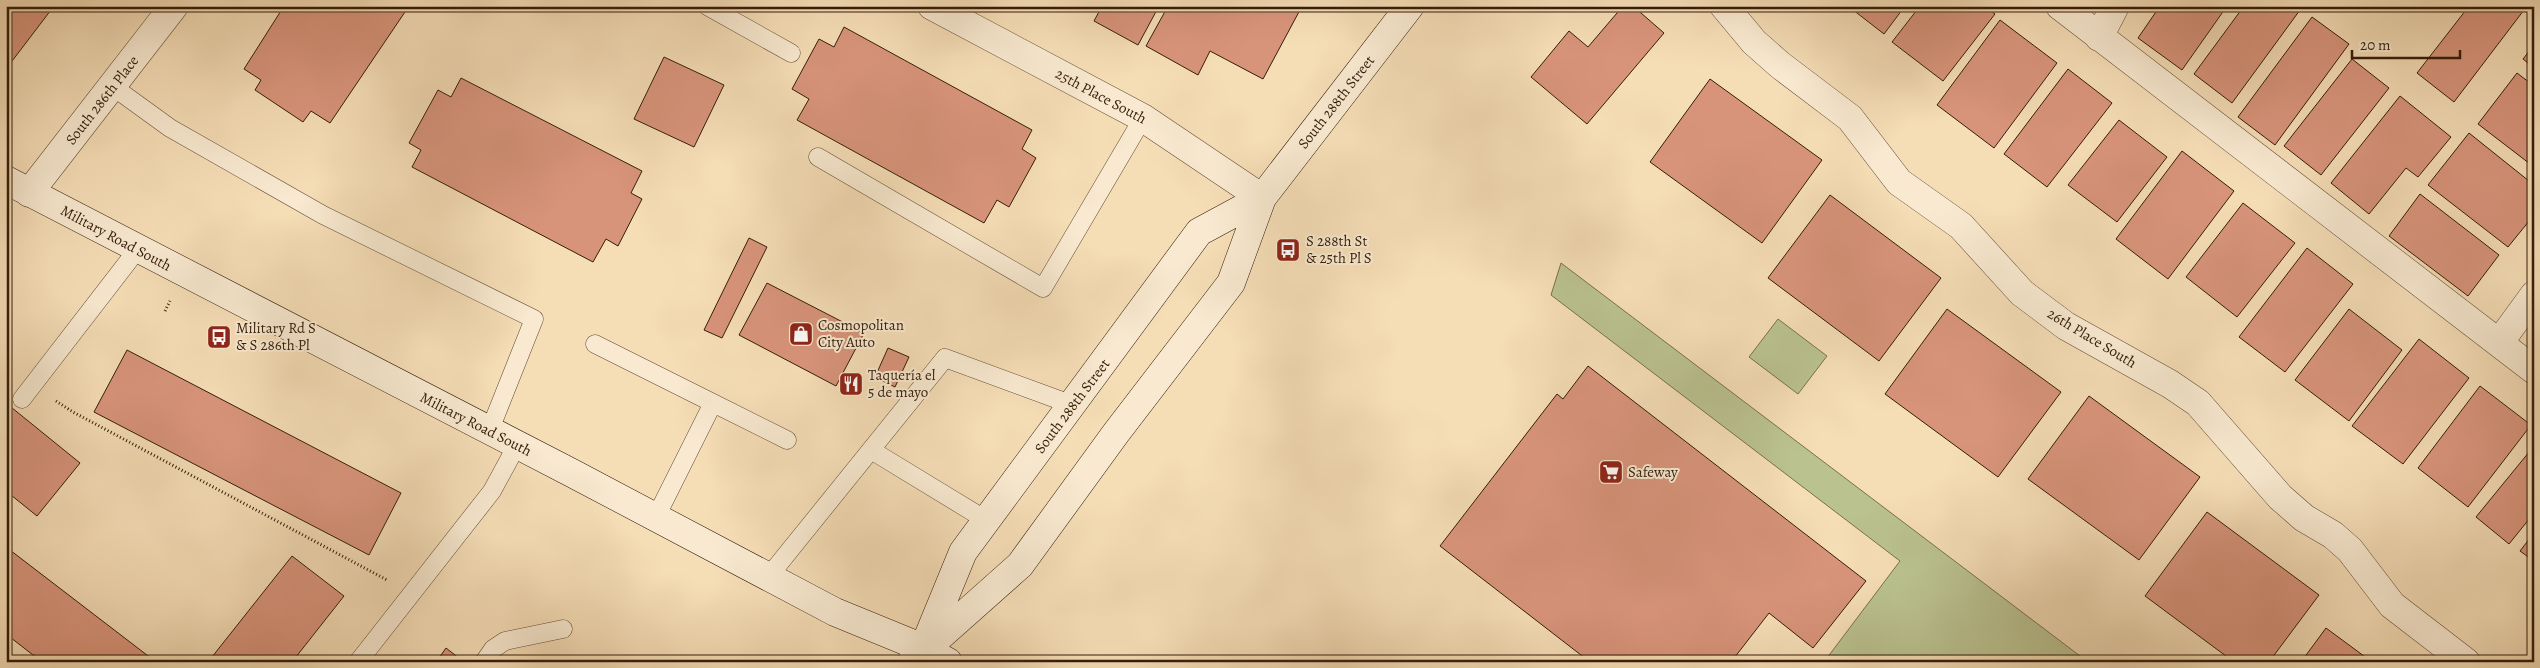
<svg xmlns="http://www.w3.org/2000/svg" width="2540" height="668" viewBox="0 0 2540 668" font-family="Alegreya,serif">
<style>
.green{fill:#bac290;stroke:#77704d}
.building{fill:#d8947b;stroke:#341d0a}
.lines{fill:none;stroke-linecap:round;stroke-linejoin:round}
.service-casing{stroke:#644d35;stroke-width:19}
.minor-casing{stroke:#644d35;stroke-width:29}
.secondary-casing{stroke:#341d0a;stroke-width:29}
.path{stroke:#341d0a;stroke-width:3;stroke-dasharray:1 2.5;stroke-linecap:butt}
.service{stroke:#f8e9d0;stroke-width:18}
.minor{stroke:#f8e9d0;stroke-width:28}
.secondary{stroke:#f8e9d0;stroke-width:28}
.labels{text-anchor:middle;stroke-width:4;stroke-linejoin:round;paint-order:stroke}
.street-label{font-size:15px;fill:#341d0a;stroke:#f8e9d0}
.poi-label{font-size:15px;fill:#341d0a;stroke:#f8e9d0;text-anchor:start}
</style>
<rect width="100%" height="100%" fill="#f5ddb6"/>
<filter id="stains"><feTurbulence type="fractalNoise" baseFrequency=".004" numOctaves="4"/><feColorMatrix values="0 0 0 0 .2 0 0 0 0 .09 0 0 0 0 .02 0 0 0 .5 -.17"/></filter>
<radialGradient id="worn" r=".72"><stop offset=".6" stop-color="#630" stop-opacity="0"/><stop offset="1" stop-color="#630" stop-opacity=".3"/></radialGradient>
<path class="green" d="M1561 263 2088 662H1824L1900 561 1551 295Z
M1778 319 1827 356 1798 394 1749 357Z"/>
<path class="building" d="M6 6H54L6 69Z
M284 6H409L330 123 311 111 303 122 255 90 261 80 244 69Z
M1102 6H1159L1138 45 1094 21Z
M1168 6H1297L1301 8 1263 79 1210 51 1198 75 1146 46Z
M1623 6H1633L1664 33 1587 124 1531 77 1569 31 1588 47Z
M1848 6H1905L1884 34Z
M1920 6H1984L1995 14 1943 81 1892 42Z
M2160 6H2227L2182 70 2138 38Z
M2244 6H2295L2300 10 2232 103 2194 74Z
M2469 6H2527L2454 102 2417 73Z
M2312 17 2349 44 2275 145 2238 117Z
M2000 20 2057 63 1994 148 1937 105Z
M844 27 1032 130 1022 149 1036 158 1009 207 997 200 984 223 797 120 809 99 792 89 819 39 834 47Z
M2534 45V68L2523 59Z
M664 57 724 85 694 147 634 119Z
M2352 59 2389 88 2321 175 2284 146Z
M2068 69 2112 103 2047 187 2004 154Z
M2517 73 2534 86V167L2478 124Z
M461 78 642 171 631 193 642 199 618 246 606 239 593 262 412 167 421 150 409 143 438 90 451 97Z
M1710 79 1822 160 1762 243 1650 162Z
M2400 96 2451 137 2418 177 2406 168 2369 214 2331 183Z
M2119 120 2167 157 2117 222 2068 185Z
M2469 133 2534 185V215L2508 247 2428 185Z
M2182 151 2234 191 2168 279 2116 239Z
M2420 194 2499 255 2468 296 2389 236Z
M1830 195 1941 278 1879 361 1768 278Z
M2243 203 2295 243 2237 317 2186 277Z
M749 238 767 247 722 338 704 330Z
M2307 248 2353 284 2285 372 2239 337Z
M767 283 864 333 836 386 739 335Z
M1947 309 2061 392 1998 477 1885 394Z
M2349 309 2402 350 2349 421 2295 380Z
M2419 339 2469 378 2403 464 2352 426Z
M888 348 909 357 895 387 875 377Z
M127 350 401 493 369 555 94 412Z
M1588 366 1866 581 1813 648 1769 613 1731 662H1590L1440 546 1557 394 1563 399Z
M2480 386 2531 425 2468 507 2418 468Z
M2089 396 2200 477 2139 560 2028 479Z
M6 403 80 463 37 516 6 491Z
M2534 446V513L2509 544 2476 517Z
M2207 512 2319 595 2269 662H2234L2145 596Z
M2534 533V561L2520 551Z
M6 547 156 662H42L6 634Z
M292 556 344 596 292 662H208Z
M2326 628 2372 662H2301Z
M446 648 464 662H436Z"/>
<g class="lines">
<defs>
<path id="service" d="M707 6 791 53
M112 86 170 128 323 215 534 319 489 432
M818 157 1043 288 1143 118
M595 344 713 403 656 517
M22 399 137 250
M713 403 787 440
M871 450 986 520
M769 576 945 358 1073 405
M358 662 492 491 517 445
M484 662 493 649 505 641 563 629"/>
<path id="minor" d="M932 6 1143 118 1262 198
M1724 6 1754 42 1780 65 1850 118 1899 182 1961 226 2022 293 2066 326 2170 384 2198 403 2280 497 2304 518 2333 535 2350 550 2392 605 2466 662
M2060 6 2534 370
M2099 37 2115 6
M29 193 174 6
M2499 343 2534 295"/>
<path id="secondary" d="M6 180 570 472 835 612 923 648 948 662
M926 642 963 552 1199 232 1262 198
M912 661 1020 565 1116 433 1231 283 1262 198 1410 6"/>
</defs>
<use href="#service" class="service-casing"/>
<use href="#minor" class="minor-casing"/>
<use href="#secondary" class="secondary-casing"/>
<path class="path" d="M165 311 170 301
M56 401 73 412 387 580"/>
<use href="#service" class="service"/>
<use href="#minor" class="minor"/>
<use href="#secondary" class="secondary"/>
</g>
<defs>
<symbol id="bus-square" viewBox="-11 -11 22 22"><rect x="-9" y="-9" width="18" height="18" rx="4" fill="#8f2418" stroke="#f8e9d0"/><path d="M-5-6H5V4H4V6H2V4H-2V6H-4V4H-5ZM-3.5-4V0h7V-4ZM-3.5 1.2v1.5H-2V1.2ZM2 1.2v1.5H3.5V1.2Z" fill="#fff"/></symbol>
<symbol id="shop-square" viewBox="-11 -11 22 22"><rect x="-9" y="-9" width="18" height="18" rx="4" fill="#8f2418" stroke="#f8e9d0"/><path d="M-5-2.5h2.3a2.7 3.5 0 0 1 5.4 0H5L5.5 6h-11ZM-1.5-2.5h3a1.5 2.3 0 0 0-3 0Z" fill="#fff"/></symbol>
<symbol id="restaurant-square" viewBox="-11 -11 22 22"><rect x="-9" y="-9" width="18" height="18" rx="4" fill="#8f2418" stroke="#f8e9d0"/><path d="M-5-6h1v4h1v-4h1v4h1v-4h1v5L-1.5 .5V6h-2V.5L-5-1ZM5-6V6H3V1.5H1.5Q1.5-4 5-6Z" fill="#fff"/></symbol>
<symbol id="supermarket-square" viewBox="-11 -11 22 22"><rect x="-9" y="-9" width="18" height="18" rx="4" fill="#8f2418" stroke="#f8e9d0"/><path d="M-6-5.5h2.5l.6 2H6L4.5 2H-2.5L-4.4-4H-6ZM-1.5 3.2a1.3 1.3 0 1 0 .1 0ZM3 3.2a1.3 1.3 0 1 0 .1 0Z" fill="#fff"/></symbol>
</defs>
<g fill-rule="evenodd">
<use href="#bus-square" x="1274" y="236" width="28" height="28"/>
<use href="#shop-square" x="787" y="320" width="28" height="28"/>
<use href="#bus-square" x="205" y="323" width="28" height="28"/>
<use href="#restaurant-square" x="837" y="370" width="28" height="28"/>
<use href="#supermarket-square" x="1597" y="458" width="28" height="28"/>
</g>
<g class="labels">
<g class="street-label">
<text transform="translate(1101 96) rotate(28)" y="5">25th Place South</text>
<text transform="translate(102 100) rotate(-52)" y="5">South 286th Place</text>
<text transform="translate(1336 102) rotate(-52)" y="5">South 288th Street</text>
<text transform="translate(116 238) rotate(28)" y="5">Military Road South</text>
<text transform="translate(2092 338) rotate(31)" y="5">26th Place South</text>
<text transform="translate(1072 406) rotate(-53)" y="5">South 288th Street</text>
<text transform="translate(476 424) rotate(27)" y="5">Military Road South</text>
</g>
<g class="poi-label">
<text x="1306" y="246">S 288th St<tspan x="1306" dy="17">&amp; 25th Pl S</tspan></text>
<text x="818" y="330">Cosmopolitan<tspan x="818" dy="17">City Auto</tspan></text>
<text x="236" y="333">Military Rd S<tspan x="236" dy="17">&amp; S 286th Pl</tspan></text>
<text x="868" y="380">Taquería el<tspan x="868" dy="17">5 de mayo</tspan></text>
<text x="1628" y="477">Safeway</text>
</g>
</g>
<rect width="2540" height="668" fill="none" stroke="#f5ddb6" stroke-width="25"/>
<rect x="8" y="8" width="2525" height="653" fill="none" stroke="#341d0a" stroke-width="2.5"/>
<rect x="12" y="12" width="2515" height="643" fill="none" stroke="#341d0a"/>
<path d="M2352 50v8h108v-8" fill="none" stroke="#341d0a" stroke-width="2.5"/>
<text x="2360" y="50" font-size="15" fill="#341d0a" stroke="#f8e9d0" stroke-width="4" paint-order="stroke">20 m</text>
<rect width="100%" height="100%" filter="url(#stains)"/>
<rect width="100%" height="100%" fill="url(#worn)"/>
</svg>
